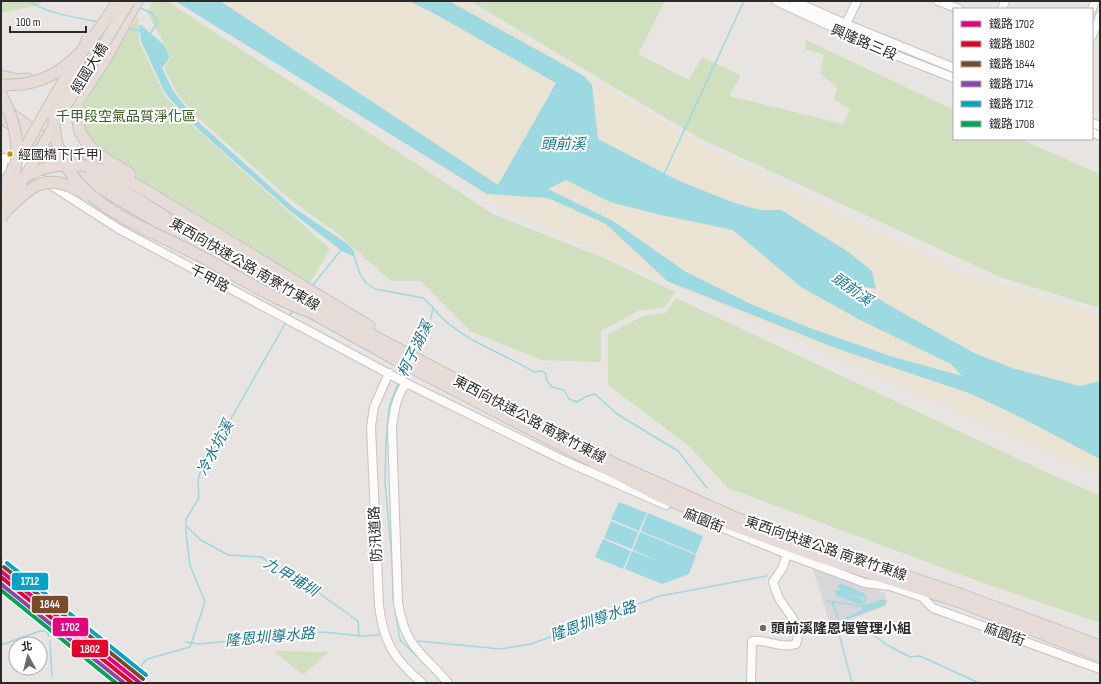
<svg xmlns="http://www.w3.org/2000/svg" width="1101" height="684" viewBox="0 0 1101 684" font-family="'Sofia Sans Condensed','Noto Sans TC',sans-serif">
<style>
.industrial{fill:#d8d6d8}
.green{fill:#d0dfbe}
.sand{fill:#eae2d2}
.water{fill:#9dd9e1;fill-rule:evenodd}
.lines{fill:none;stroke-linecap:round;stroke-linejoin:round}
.stream{stroke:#9dd9e1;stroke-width:1.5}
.minor-casing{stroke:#c4c3c3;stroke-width:10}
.highway-casing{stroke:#c4c3c2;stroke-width:13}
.minor{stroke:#fcfbfa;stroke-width:8}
.highway{stroke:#e6dbd6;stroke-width:11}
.major-bridge-casing{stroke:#c4c3c2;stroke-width:12;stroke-linecap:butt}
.highway-bridge-casing{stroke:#c4c3c2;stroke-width:13;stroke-linecap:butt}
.major-bridge{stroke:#e5dfd6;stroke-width:10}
.highway-bridge{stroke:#e6dbd6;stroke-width:11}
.rail-1-casing{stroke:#fff;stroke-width:7}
.rail-2-casing{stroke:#fff;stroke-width:7}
.rail-3-casing{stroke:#fff;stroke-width:7}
.rail-4-casing{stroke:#fff;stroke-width:7}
.rail-5-casing{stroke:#fff;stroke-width:7}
.rail-6-casing{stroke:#fff;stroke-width:7}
.rail-1{stroke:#e5007d;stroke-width:4}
.rail-2{stroke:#e4002b;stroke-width:4}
.rail-3{stroke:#7a4b2a;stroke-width:4}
.rail-4{stroke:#8e44ad;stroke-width:4}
.rail-5{stroke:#02a3c6;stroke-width:4}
.rail-6{stroke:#00a651;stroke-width:4}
.bus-dot{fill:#ce8d08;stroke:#fff;stroke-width:1.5}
.poi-dot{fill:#6c6b6a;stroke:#fff;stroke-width:1.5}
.labels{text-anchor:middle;stroke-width:4;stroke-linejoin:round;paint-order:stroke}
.bus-label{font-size:13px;fill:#2a2a2a;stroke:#fff;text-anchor:start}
.street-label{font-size:14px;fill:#2a2a2a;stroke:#fff}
.park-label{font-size:14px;fill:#375f22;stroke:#fff}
.poi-label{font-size:14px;font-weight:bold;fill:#2a2a2a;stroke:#fff;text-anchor:start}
.water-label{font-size:15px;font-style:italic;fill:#1d758c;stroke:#fff}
.line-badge{stroke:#fff;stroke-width:1.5}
.badge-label{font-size:11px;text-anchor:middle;font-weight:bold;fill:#fff}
</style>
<rect width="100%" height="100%" fill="#e8e4e1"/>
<path class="industrial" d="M813 569 885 593 887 602 885 606 831 627Z"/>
<path class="green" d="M1 1H41L39 5 1 13Z
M154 1H167L493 214 602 257 675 292 665 307 638 311 601 331V362L541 360 470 331 421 281H391L338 234 291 200 196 116 177 93 164 68 171 57 147 12Z
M470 1H665L638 54 689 80 702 57 741 75 729 96 843 124 850 109 834 99 837 88 820 73 824 55 805 49 806 40 954 110V139H1020L1100 174V308L1000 277 701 139Z
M138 16 139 41 164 95 193 126 330 249 310 283 179 208 100 153 82 128V105Z
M676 298 1052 475 1100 495V623L978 581 728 488 690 447 608 385V334L643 316 666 313Z
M274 651 329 652 303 675Z"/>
<path class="sand" d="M184 1H461L728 161 963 274 1100 315V475L513 213Z"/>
<path class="water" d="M175 1H220L498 185 556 83 437 15 409 1H449L584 76 592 85 598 139 679 181 732 202 760 210H781L847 251 872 271 876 289 860 286 887 304 974 353 1015 369 1080 386 1100 381V459L1022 418 969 393 838 349 667 281 606 224 548 198 487 194ZM566 180 610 202 661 215 733 230 801 287 860 320 951 364 962 376 890 356 810 328 753 305 686 272 613 221 548 189Z
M141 25 164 45 170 57 162 68 173 91 195 119 293 207 349 245 354 251 355 257 342 251 290 211 198 129 165 93 141 41 139 26Z
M619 502 647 513 639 531 611 519Z
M648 513 703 536 696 554 641 531Z
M611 521 638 532 632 549 604 538Z
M640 532 696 555 689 574 662 584 625 569 632 551 660 562 633 550Z
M603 539 631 551 623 569 595 557Z
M842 584 864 593 866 598H862L841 591 861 599 864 603 859 604 837 596 835 590H840L837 585Z
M880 600H886L885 605 835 624 834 623 860 611 863 606Z"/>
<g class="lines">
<path class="stream" d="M28 1C49 14 74 17 98 22
M139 7C147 12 154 11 157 22L150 35
M127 28 141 31
M664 174 744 1
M354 256 360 274 366 283 375 289 423 298 433 307 431 318 414 353
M312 286 342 249
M433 308C460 341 500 351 534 372L542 371 546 374V379L552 387 564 390 569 399 577 402 587 396 595 394 617 414 678 451 707 488
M289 316 294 310
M401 376 405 369
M399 381 389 407 386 442 385 482 392 560 393 597 400 640 419 658
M187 527 201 540 228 555 261 557 316 591 358 621 359 636
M827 601 863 606 866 596
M832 602 839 621
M50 641 52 676
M418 641 501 649 531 644 660 596 767 576
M185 642 200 644 323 632 361 636 379 635
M1 645 40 631H46L49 636
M125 683 147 659 190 647 205 602 190 565 186 534V519L199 498 198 480 200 473 286 322
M852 683 838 630 850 626 872 634 887 645 910 657 920 656 979 683"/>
<defs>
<path id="minor" d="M776 1 885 51 954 78
M794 1 846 24 954 68
M938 1 959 9
M1002 9 1005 1
M1092 9 1095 1
M846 24 857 1
M1092 36 1100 16
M1092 123 1100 126
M1092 132 1100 136
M4 158C17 160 27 165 35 175L119 229 406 383 565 461 666 505
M1 179 4 158
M389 373 374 407 371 427 379 605C383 642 394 659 422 683
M406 383C396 397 394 411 392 428L398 603C406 649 421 651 448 683
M716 525 787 554 865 583 890 586 922 597 933 608 1100 669
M751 683 752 641C767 639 780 649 796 644 803 626 789 614 780 600 777 594 775 588 773 582L783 567 787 554"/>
<path id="highway" d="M1 76 18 80 28 79
M6 110 55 147 217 250 385 342 615 464 738 519 962 595 1100 646
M1 117 92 183 263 285
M91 167 114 173 128 180 369 326
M130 174 96 153 87 143 80 132 76 111 78 101 105 60 137 1
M309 311 391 357 661 497 713 518 814 555 960 602 1100 656"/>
</defs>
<use href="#minor" class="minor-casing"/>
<use href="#highway" class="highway-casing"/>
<use href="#minor" class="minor"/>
<use href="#highway" class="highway"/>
<defs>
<path id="major-bridge" d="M1 189 74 62
M1 219 54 125 130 1"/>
<path id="highway-bridge" d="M88 38C82 52 77 66 71 80 65 91 55 101 54 115 51 198 138 223 198 255 224 269 249 284 275 297 288 304 303 309 317 315
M1 85C10 85 20 85 29 83 72 74 96 35 118 1
M1 95C25 138 18 166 6 211
M1 197C26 170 50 162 87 166
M6 211C34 183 49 171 86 195"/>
</defs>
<use href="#major-bridge" class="major-bridge-casing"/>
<use href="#highway-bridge" class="highway-bridge-casing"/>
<use href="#major-bridge" class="major-bridge"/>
<use href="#highway-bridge" class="highway-bridge"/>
<defs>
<path id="rail-1" d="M1 571 140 683"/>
<path id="rail-2" d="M1 577 132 683"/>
<path id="rail-3" d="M4 567 143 679"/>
<path id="rail-4" d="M1 584 124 683"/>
<path id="rail-5" d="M7 563 146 675"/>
<path id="rail-6" d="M1 590 116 683"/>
</defs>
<use href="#rail-1" class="rail-1-casing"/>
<use href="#rail-2" class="rail-2-casing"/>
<use href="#rail-3" class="rail-3-casing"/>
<use href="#rail-4" class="rail-4-casing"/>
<use href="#rail-5" class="rail-5-casing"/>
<use href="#rail-6" class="rail-6-casing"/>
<use href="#rail-1" class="rail-1"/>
<use href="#rail-2" class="rail-2"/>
<use href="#rail-3" class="rail-3"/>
<use href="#rail-4" class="rail-4"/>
<use href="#rail-5" class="rail-5"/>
<use href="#rail-6" class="rail-6"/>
</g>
<circle class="bus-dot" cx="10" cy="154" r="3.5"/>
<circle class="poi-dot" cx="763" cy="628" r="4"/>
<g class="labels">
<g class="bus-label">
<text x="18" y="159">經國橋下(千甲)</text>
</g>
<g class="street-label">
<text transform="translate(864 42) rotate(23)" y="5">興隆路三段</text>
<text transform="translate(89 68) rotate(-58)" y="5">經國大橋</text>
<text transform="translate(245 264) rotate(30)" y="5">東西向快速公路 南寮竹東線</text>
<text transform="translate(210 278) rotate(28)" y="5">千甲路</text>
<text transform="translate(530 419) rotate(28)" y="5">東西向快速公路 南寮竹東線</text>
<text transform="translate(704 520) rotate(22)" y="5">麻園街</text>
<text transform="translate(375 534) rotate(-93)" y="5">防汛道路</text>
<text transform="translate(826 548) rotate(19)" y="5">東西向快速公路 南寮竹東線</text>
<text transform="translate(1005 634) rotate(20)" y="5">麻園街</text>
</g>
<g class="park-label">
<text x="126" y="121">千甲段空氣品質淨化區</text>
</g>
<g class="poi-label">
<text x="771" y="633">頭前溪隆恩堰管理小組</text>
</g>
<g class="water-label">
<text x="563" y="149">頭前溪</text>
<text transform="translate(852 289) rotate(35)" y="5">頭前溪</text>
<text transform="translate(415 349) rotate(-64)" y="5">柯子湖溪</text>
<text transform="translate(215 448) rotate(-62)" y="5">冷水坑溪</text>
<text transform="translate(291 577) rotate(31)" y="5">九甲埔圳</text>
<text transform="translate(593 621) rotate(-20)" y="5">隆恩圳導水路</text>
<text transform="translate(270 637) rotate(-5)" y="5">隆恩圳導水路</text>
</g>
</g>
<g class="line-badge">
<rect x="11" y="572" width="38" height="19" rx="4" fill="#02a3c6"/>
<rect x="31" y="595" width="38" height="19" rx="4" fill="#7a4b2a"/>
<rect x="52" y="617" width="37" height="20" rx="4" fill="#e5007d"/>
<rect x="71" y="639" width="38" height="19" rx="4" fill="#e4002b"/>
</g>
<g class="badge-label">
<text x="30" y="585">1712</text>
<text x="50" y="608">1844</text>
<text x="70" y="631">1702</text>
<text x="90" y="653">1802</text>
</g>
<rect width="1101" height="684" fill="none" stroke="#2a2a2a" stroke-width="4"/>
<rect x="953" y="8" width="140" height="132" fill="#ffffff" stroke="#aaaaaa"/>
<rect x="961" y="21" width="20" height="6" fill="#e5007d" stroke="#aaaaaa"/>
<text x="989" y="28" font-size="12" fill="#2a2a2a">鐵路 1702</text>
<rect x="961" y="41" width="20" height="6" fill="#e4002b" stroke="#aaaaaa"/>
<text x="989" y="48" font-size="12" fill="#2a2a2a">鐵路 1802</text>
<rect x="961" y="61" width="20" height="6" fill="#7a4b2a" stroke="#aaaaaa"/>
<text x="989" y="68" font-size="12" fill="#2a2a2a">鐵路 1844</text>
<rect x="961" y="81" width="20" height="6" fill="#8e44ad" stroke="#aaaaaa"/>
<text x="989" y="88" font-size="12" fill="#2a2a2a">鐵路 1714</text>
<rect x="961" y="101" width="20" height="6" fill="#02a3c6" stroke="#aaaaaa"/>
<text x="989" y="108" font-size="12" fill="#2a2a2a">鐵路 1712</text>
<rect x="961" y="121" width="20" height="6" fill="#00a651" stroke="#aaaaaa"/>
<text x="989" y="128" font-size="12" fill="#2a2a2a">鐵路 1708</text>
<g transform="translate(28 656) rotate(353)"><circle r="19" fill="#ffffff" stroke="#aaaaaa"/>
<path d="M0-3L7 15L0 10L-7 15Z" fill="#6c6b6a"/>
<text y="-6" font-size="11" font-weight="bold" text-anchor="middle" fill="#2a2a2a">北</text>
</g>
<path d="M10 26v6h76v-6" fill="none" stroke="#2a2a2a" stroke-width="2"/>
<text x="16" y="26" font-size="12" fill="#2a2a2a" stroke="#ffffff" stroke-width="3" paint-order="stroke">100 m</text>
</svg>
